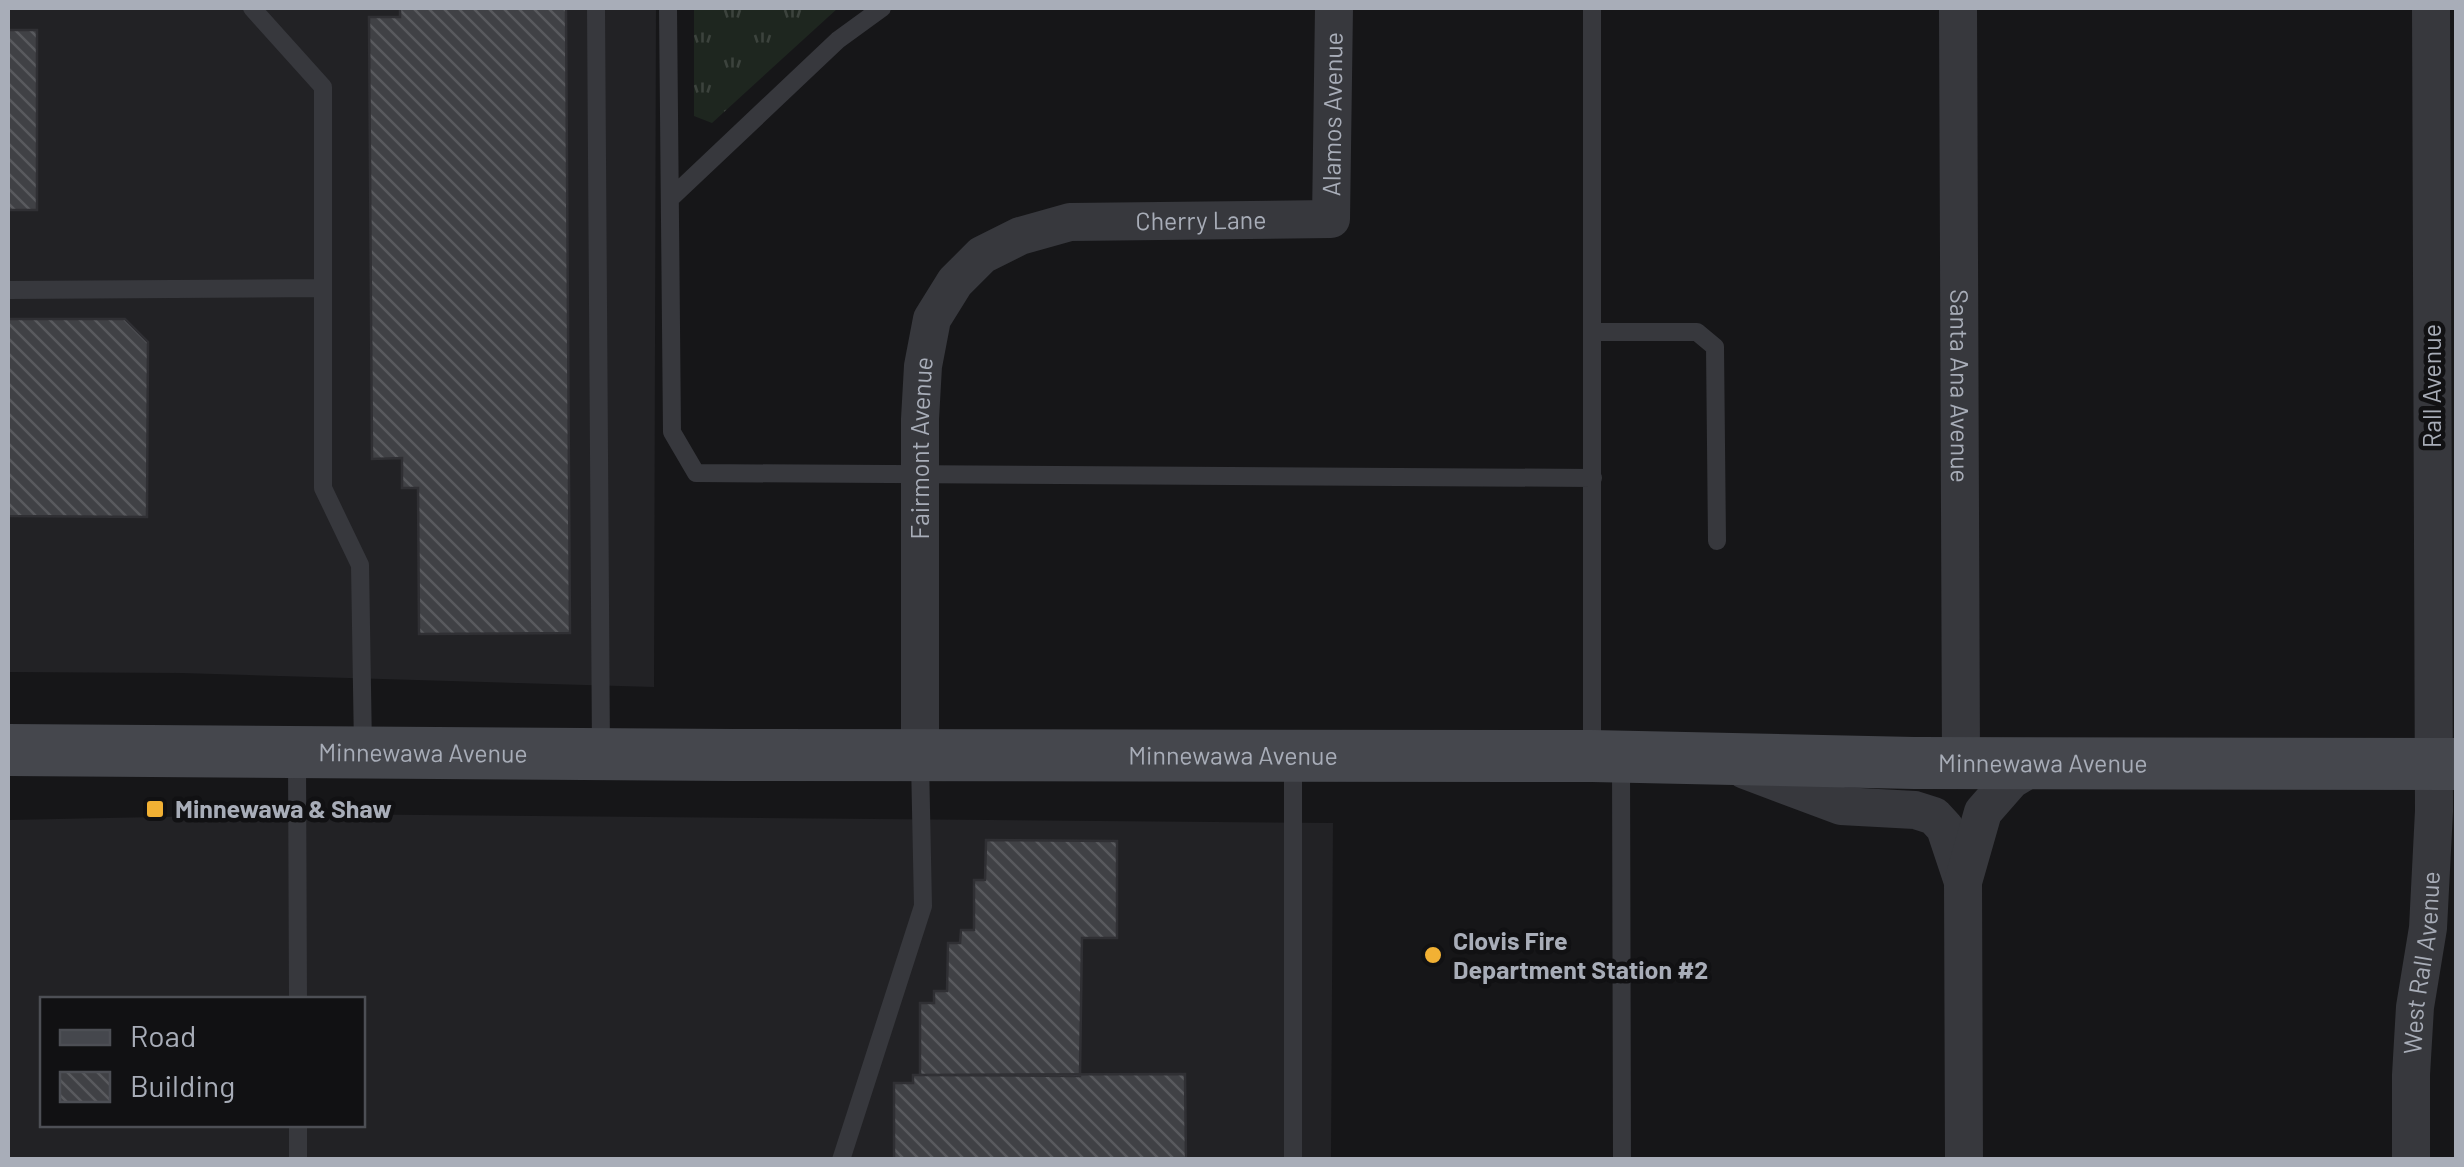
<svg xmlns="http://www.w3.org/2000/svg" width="2464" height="1167" viewBox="0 0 2464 1167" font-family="Barlow,sans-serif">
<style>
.built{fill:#222225;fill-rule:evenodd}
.grass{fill:url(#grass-tufts)}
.building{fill:url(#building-back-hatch);stroke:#303034;stroke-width:2.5}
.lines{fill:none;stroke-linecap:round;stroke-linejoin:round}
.lane{stroke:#37383d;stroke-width:18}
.street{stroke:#37383d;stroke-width:38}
.secondary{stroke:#45474d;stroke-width:52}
.poi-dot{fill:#f2b134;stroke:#111113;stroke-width:4}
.labels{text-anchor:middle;stroke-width:9;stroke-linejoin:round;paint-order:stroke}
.street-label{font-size:25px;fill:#a8adb8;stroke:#111113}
.poi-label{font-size:25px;font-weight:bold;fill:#a8adb8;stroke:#111113;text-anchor:start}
</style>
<defs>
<pattern id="grass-tufts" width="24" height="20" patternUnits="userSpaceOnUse" patternTransform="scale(2.5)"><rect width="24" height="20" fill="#1e261f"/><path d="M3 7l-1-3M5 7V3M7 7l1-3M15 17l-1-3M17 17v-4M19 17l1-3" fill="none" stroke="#3c433d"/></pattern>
<pattern id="building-back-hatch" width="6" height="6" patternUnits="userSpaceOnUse" patternTransform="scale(2.5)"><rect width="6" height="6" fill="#404145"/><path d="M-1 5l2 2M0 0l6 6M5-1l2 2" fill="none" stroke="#595a5e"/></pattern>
</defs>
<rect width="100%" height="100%" fill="#161618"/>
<path class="built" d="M8 8H656L654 687 181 673 8 672Z
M312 814 1333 823 1331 1159H8V820ZM42 1000H362V1124H42Z"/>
<path class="grass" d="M694 8H838L712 123 694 116Z"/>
<path class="building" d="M400 8H566L570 633 419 634 418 488H402V458L372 459 369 17H400Z
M8 30H37V210H8Z
M8 319H125L148 342 147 517 8 516Z
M986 840 1117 841V938H1082L1080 1076 920 1075V1003H934V991H947L948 943H960L961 930H974V880H985Z
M1185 1074 1186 1160H894V1083H913V1075Z"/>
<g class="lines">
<path class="lane" d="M252 8 323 87V488L360 565 363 748
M596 8 601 752
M668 8 672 432 696 473 1593 478
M1592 8V750
M672 197 838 40 882 8
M8 290 323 288
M1593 332H1697L1715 347 1717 541
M297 758 298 1000
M1621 760 1622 1160
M1293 762V1160
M298 1124V1160
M841 1160 923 906 920 761"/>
<g class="street">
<path id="s1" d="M1958 8 1961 762"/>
<path id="s2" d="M920 756V419L923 366 932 319 955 282 982 255 1020 236 1070 222 1331 219 1334 8"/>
<path d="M1745 770 1841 806 1915 810 1934 816 1945 828 1963 882"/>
<path d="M1964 1160 1963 882 1983 812 2011 780 2041 762"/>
<path id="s3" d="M2411 1160V1075L2415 1007 2428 928 2434 811 2431 8"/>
</g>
<path class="secondary" id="s4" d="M8 750 733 755 1592 756 1914 763 2456 764"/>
</g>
<g class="poi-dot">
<rect x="145" y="799" width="20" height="20" rx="5"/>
<circle cx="1433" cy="955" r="10"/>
</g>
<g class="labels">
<g class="street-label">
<text dy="9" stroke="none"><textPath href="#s2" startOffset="980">Alamos Avenue</textPath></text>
<text dy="9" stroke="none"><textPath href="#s2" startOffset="745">Cherry Lane</textPath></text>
<text dy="9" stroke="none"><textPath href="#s1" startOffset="378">Santa Ana Avenue</textPath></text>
<text transform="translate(2432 386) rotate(-90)" y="9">Rall Avenue</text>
<text dy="9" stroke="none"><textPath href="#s2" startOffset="308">Fairmont Avenue</textPath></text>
<text dy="9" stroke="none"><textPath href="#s4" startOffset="415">Minnewawa Avenue</textPath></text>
<text dy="9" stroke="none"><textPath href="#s4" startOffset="1225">Minnewawa Avenue</textPath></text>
<text dy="9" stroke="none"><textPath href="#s4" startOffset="2035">Minnewawa Avenue</textPath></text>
<text dy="9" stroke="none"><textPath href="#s3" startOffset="198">West Rall Avenue</textPath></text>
</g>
<g class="poi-label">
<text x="175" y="818">Minnewawa &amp; Shaw</text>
<text x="1453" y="950">Clovis Fire<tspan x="1453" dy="29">Department Station #2</tspan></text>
</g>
</g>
<rect width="2464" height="1167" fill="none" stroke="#a8adb8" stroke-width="20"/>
<rect x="40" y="997" width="325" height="130" fill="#111113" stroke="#4d4f55" stroke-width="2.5"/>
<rect x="60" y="1030" width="50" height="15" fill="#45474d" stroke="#4d4f55" stroke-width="2.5"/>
<text x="130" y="1047" font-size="30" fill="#a8adb8">Road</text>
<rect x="60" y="1072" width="50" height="30" fill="url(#building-back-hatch)" stroke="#4d4f55" stroke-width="2.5"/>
<text x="130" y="1097" font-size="30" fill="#a8adb8">Building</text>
</svg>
